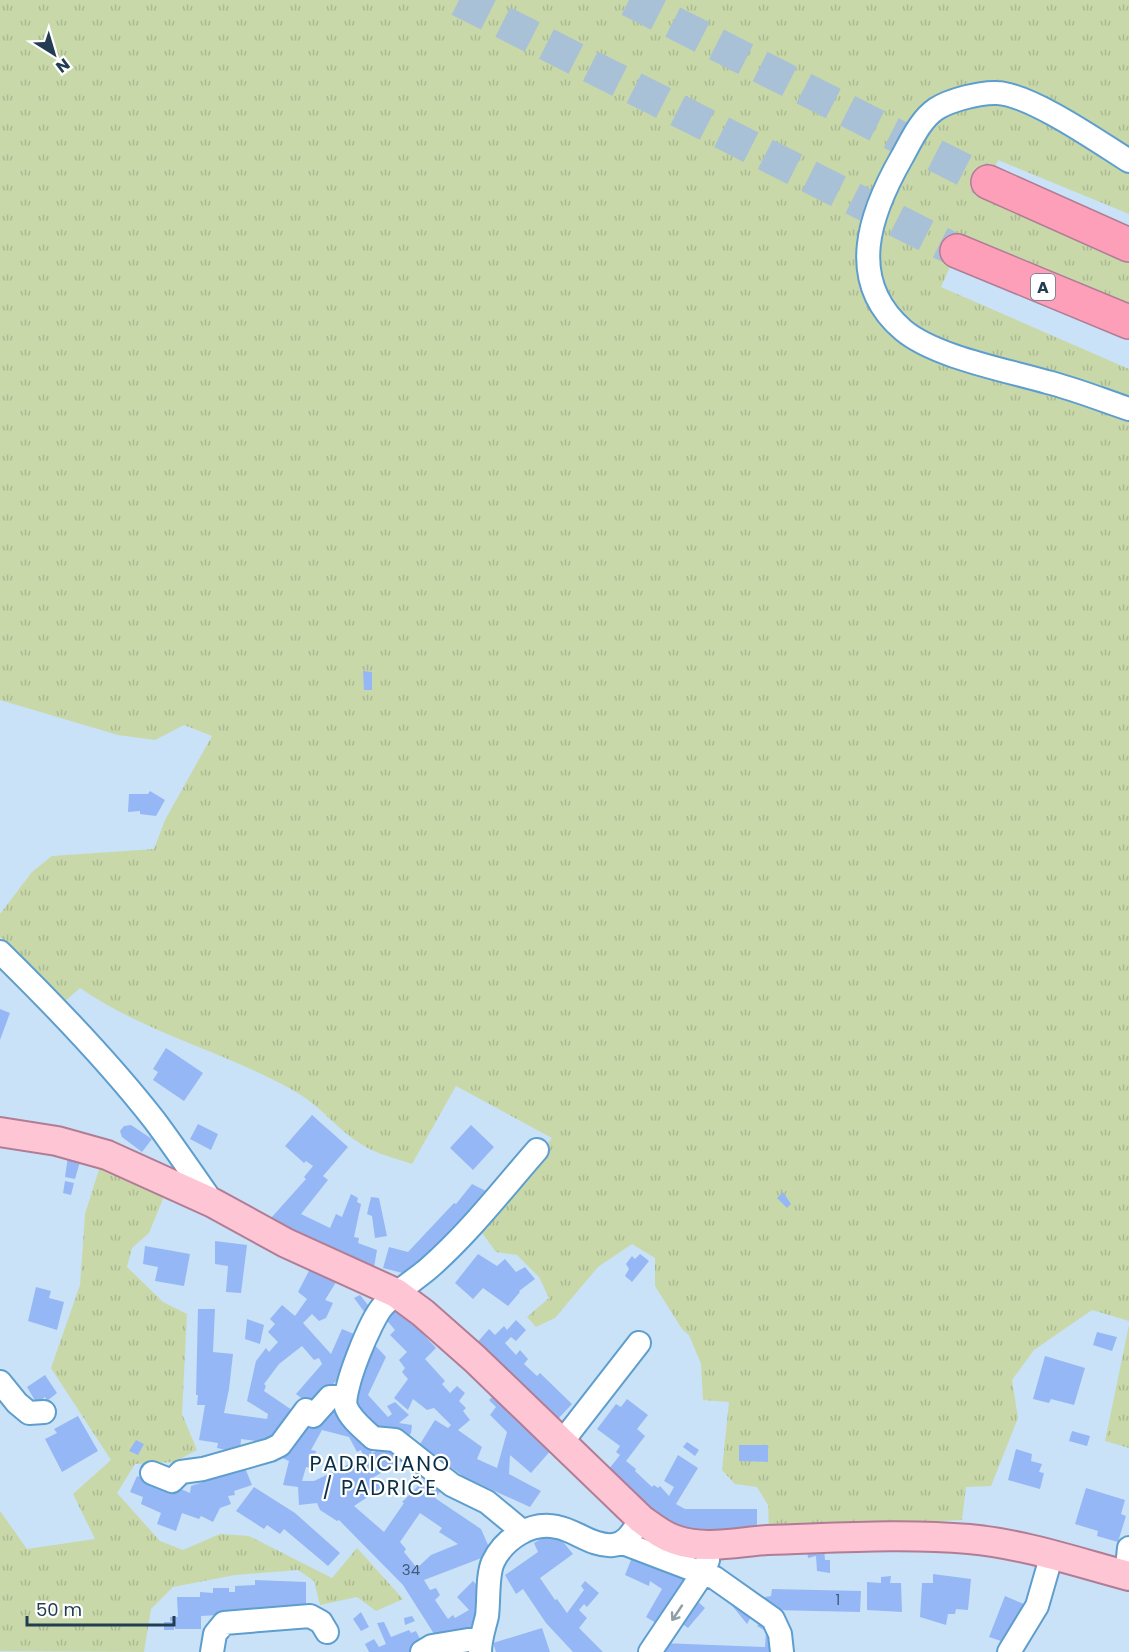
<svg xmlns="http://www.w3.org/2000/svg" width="1129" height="1652" viewBox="0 0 1129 1652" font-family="Poppins,sans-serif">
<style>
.grass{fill:url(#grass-tufts)}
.building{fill:#96b7f5;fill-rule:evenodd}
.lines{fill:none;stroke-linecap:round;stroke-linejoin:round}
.highway-tunnel{stroke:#a8c1d6;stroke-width:33;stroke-dasharray:33 16;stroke-linecap:butt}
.minor-casing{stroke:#5e9ece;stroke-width:26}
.major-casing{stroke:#b07d95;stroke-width:32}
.highway-casing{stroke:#b07d95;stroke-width:36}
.minor{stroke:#fff;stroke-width:22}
.major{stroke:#fec5d5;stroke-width:28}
.highway{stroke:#fd9fb9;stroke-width:33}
.oneway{stroke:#909ea8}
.labels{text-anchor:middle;stroke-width:4.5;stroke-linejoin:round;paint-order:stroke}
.number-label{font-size:15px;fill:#3f5c7a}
.shield{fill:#fff;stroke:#647785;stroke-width:1.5}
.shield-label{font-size:16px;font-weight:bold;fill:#223d51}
.quarter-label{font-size:21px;letter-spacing:1.5px;fill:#0c2f47;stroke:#fff}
</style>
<defs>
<pattern id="grass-tufts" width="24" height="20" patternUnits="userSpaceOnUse" patternTransform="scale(1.5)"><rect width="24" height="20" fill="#c9d8a9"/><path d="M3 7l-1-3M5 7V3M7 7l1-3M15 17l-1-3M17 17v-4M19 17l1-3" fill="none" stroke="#acba93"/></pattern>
</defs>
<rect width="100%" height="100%" fill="#c9e2f7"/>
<path class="grass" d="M0 0H1129V214L998 160 983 194 1075 235 1129 261V307L964 235 941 287 1129 369V1321L1092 1310 1034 1350 1012 1380 1018 1418 991 1486 966 1487 962 1520 769 1530 768 1505 757 1487 735 1484 722 1470 729 1402 703 1400 701 1364 689 1335 682 1329 655 1286V1258L632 1244 598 1267 555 1318 536 1327 527 1317 549 1298 539 1277 517 1255 496 1252 479 1229 552 1138 456 1086 412 1164C395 1158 376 1154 361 1144 339 1131 323 1109 301 1095 231 1053 148 1035 80 988L63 1003 0 937V914L32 872 52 856 154 849 165 820 212 736 184 725 155 740 118 735 0 700Z
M101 1163 165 1194 149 1233 132 1248 127 1267 163 1302 187 1314 182 1414 197 1450 174 1462 135 1464 117 1493 160 1541 183 1550 220 1534 249 1536 332 1578 357 1548 403 1599 376 1611 357 1597 320 1605 314 1581 298 1570 235 1575 173 1587 151 1609 144 1652 0 1651V1511L27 1549 95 1539 73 1494 111 1460 51 1368 80 1285 85 1214Z
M1129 1325V1448L1105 1441Z"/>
<path class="building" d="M363 671 372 672V690H364Z
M150 791 165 800 156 816 140 814V811L128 812 129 794H148Z
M0 1009 10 1013 0 1040Z
M166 1048 203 1073 184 1101 153 1080 158 1072 153 1069Z
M312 1115 348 1147 323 1176 328 1180 301 1214 330 1228 336 1214 342 1217 351 1194 358 1198 357 1202 361 1204 354 1237 359 1238 358 1243 377 1250 374 1267 357 1262 285 1230 271 1218 306 1179 304 1177 313 1166 306 1161 304 1163 285 1146Z
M198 1124 218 1134 211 1150 190 1139Z
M131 1125 152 1139 142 1152 122 1137 120 1131 124 1126Z
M471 1125 494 1147 473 1170 450 1148Z
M68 1156 81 1158 75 1179 65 1177Z
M65 1181 74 1183 71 1195 63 1193Z
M472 1184 492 1194 414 1276 383 1268 389 1247 408 1252 454 1203 456 1204Z
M783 1192 791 1204 787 1208 777 1198Z
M371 1197 379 1198 387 1236 375 1238 372 1216 367 1214Z
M215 1241 247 1245 241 1293 226 1292 228 1266 215 1264Z
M145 1246 190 1254 184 1286 155 1281 158 1267 143 1264Z
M478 1254 497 1266 505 1259 516 1272 525 1267 535 1279 519 1291 520 1292 508 1306 483 1288 473 1299 455 1283Z
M640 1254 649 1261 632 1282 625 1276 629 1269 626 1264 632 1256 635 1259Z
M312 1265 338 1279 325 1300 333 1303 326 1318 319 1321 312 1314 303 1323 331 1354 342 1329 361 1337 350 1365 313 1407 296 1394 322 1364 319 1358 314 1360 302 1346 279 1364 264 1384 266 1386 264 1391 292 1410 270 1443 241 1439 240 1453 217 1448 218 1443 199 1440 205 1405H197L198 1395H196L198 1309H215L213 1352 233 1354 229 1389 224 1413 267 1419 268 1414 247 1401 256 1361 266 1348 269 1352 278 1342 268 1332 275 1324 270 1319 282 1305 295 1316 307 1299 298 1292Z
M36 1287 51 1291 49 1298 64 1302 57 1330 28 1321Z
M360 1295 372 1310 368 1317 354 1298Z
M394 1303 436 1348 425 1359 445 1381 442 1384 450 1393 457 1386 465 1393 459 1401 466 1408 463 1411 470 1420 458 1430 482 1447 477 1459 497 1468 507 1432 490 1415 496 1407 489 1400 498 1392 552 1449 531 1473 510 1455 509 1474 541 1491 530 1507 464 1477 420 1444 435 1420 448 1428 451 1425 434 1408 427 1410 413 1399 408 1410 394 1398 408 1379 402 1372 405 1368 399 1360 407 1352 390 1335 395 1330 383 1316Z
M247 1319 264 1325 260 1344 245 1339Z
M516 1320 526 1330 516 1341 511 1337 505 1343 516 1355 520 1350 528 1359 524 1364 537 1376 540 1373 572 1404 556 1421 475 1345 489 1329 495 1335 504 1326 507 1330Z
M1097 1332 1117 1337 1112 1351 1093 1345Z
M370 1340 386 1357 368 1395 388 1417 392 1414 387 1406 395 1402 409 1415 399 1423 412 1425 411 1433 408 1437 378 1434 352 1401Z
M1045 1356 1085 1368 1074 1405 1051 1399 1049 1403 1033 1399Z
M45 1375 57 1393 47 1401 45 1397 37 1404 27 1387Z
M627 1399 648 1415 637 1429 645 1436 626 1461 636 1469 635 1471 652 1487 654 1485 658 1488 660 1486 669 1496 674 1487 664 1481 678 1455 698 1468 676 1504 685 1509H757V1530L681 1529 663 1520 609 1469 620 1455 616 1452 620 1446 597 1429 616 1404 621 1407Z
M330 1405 344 1413 369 1442 372 1453 393 1443 402 1461 374 1477 381 1488 354 1506 384 1532 404 1503 402 1502 429 1475 443 1488 435 1498 481 1529 492 1554 424 1580 430 1590 436 1588 440 1595 435 1600 448 1619 453 1615 455 1618 469 1610 457 1597 473 1581 487 1596 479 1618 466 1632 436 1637 403 1585 339 1520 337 1521 320 1510 317 1503 299 1505 298 1487 283 1485 289 1461 280 1457 308 1423 318 1427ZM322 1430 349 1437 357 1452 361 1450 364 1457 314 1481H302L306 1467 312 1468 316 1451 311 1450ZM420 1513 442 1528 439 1532 458 1544 431 1555 417 1568 404 1552 406 1549 400 1542Z
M78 1416 98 1451 62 1472 45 1439 57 1433 54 1429Z
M1072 1431 1090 1436 1087 1446 1069 1441Z
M136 1440 144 1444 138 1455 129 1451Z
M687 1442 699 1450 695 1456 683 1447Z
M739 1445H768V1462L739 1461Z
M1016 1449 1032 1454 1031 1461 1042 1464 1039 1472 1044 1473 1040 1489 1008 1480Z
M245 1468 252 1485 234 1491 235 1495 228 1496 231 1504 220 1508 213 1522 201 1516 199 1519 182 1513 176 1531 157 1524 161 1513 141 1504 143 1497 130 1492 137 1476 172 1489 174 1486 190 1493 191 1486Z
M254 1487 295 1513 340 1553 328 1566 284 1529 280 1534 267 1525 264 1529 236 1511Z
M1086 1488 1125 1500 1121 1514 1126 1516 1118 1542 1097 1536 1098 1531 1075 1524Z
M554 1531 573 1554 540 1578 555 1600 557 1599 567 1613 584 1590 581 1586 585 1581 599 1593 587 1607 584 1604 579 1610 587 1618 579 1628 603 1652H573L546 1623 523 1589 516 1594 505 1575 538 1552 534 1543Z
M824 1548 825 1560H830V1573L817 1571 816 1556 808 1558 807 1550Z
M633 1555 659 1565 689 1581 661 1626 646 1617 662 1589 650 1581 649 1586 625 1575Z
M933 1574 971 1579 968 1610 956 1609 955 1614H948L946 1625 920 1617 922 1583H933Z
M891 1576 890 1583H901L902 1612 867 1610V1582L881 1583V1577Z
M255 1580 306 1582V1610L201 1616V1629H175V1621H170V1617H178L177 1597H200V1592L213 1593V1588H229V1592H235V1586L255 1585Z
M772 1589 861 1591 860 1612 773 1610 765 1605V1597L771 1596Z
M1005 1596 1026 1605 1010 1644 989 1637Z
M735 1598 754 1612 747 1624 730 1603Z
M697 1601 705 1608 688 1628 677 1620Z
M361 1612 369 1627 361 1631 353 1619Z
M412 1616 415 1621 405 1625 404 1618Z
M763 1619 776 1652H661V1643L765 1647 766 1631 757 1626Z
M164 1622H174V1630H164Z
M384 1622 391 1637 409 1630 411 1633 416 1631 423 1645 411 1652H369L365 1644 374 1639 379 1647 386 1644 377 1623Z
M542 1628 550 1652H496L493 1643Z"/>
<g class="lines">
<path class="highway-tunnel" d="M459 0 957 251
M629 0 988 182"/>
<defs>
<path id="minor" d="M1129 161C1099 142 1030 94 997 93 981 92 950 100 936 109 920 120 911 141 902 157 870 213 845 280 903 330 935 357 1006 370 1047 382 1075 389 1102 400 1129 409
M0 952C53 1004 109 1062 155 1121 175 1148 194 1176 213 1203
M0 1382 17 1403 29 1413 44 1412
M562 1442 639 1343
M152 1473 172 1481 181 1472 203 1469 270 1450 280 1445 306 1410 313 1416 330 1397H345
M522 1531 487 1502 452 1485 395 1440 373 1438C364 1429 351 1420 346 1407 341 1391 371 1319 383 1306 396 1291 414 1281 429 1268 469 1233 502 1190 537 1150
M623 1543 715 1578 773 1619 780 1634 782 1652
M1126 1576 1129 1548
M212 1652 215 1634 224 1623 310 1616 321 1622 327 1632
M422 1652 432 1646 480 1638
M480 1652C480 1639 484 1629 487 1616 489 1601 487 1575 493 1562 504 1539 531 1521 557 1527 575 1530 593 1547 613 1545 627 1544 634 1529 641 1519
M650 1652 703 1573 708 1560
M1009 1652 1037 1606 1052 1554"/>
<path id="major" d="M0 1132 57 1141 107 1155 213 1203 286 1243 396 1293 423 1313 475 1359 641 1519C652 1527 663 1536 676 1540 704 1550 738 1542 767 1540 834 1538 903 1533 969 1539 1024 1544 1076 1562 1129 1576"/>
<path id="highway" d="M988 182 1129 245
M957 251 1129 322"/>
</defs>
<use href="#minor" class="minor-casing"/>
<use href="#major" class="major-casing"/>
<use href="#highway" class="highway-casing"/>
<use href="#minor" class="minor"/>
<use href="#major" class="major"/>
<use href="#highway" class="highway"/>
</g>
<defs><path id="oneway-shaft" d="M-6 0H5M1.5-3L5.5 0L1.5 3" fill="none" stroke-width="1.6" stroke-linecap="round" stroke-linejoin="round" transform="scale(1.5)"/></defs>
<use class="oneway" href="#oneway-shaft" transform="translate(677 1613) rotate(124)"/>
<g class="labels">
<g class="number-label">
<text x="411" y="1575">34</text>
<text x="838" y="1605">1</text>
</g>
<rect class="shield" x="1031" y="274" width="24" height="26" rx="4.5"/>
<g class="shield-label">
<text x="1043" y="293">A</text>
</g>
<g class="quarter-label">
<text x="380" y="1471">PADRICIANO<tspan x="380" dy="24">/ PADRIČE</tspan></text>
</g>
</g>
<g transform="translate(54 54) rotate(143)" stroke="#ffffff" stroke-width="4.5" paint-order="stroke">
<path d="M0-4.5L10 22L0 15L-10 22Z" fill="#223d51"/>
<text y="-9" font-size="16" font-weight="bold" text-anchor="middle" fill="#223d51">N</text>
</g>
<path d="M27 1616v9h147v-9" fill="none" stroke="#223d51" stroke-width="3"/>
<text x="36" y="1616" font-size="18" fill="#223d51" stroke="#ffffff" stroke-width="4.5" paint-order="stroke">50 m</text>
</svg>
